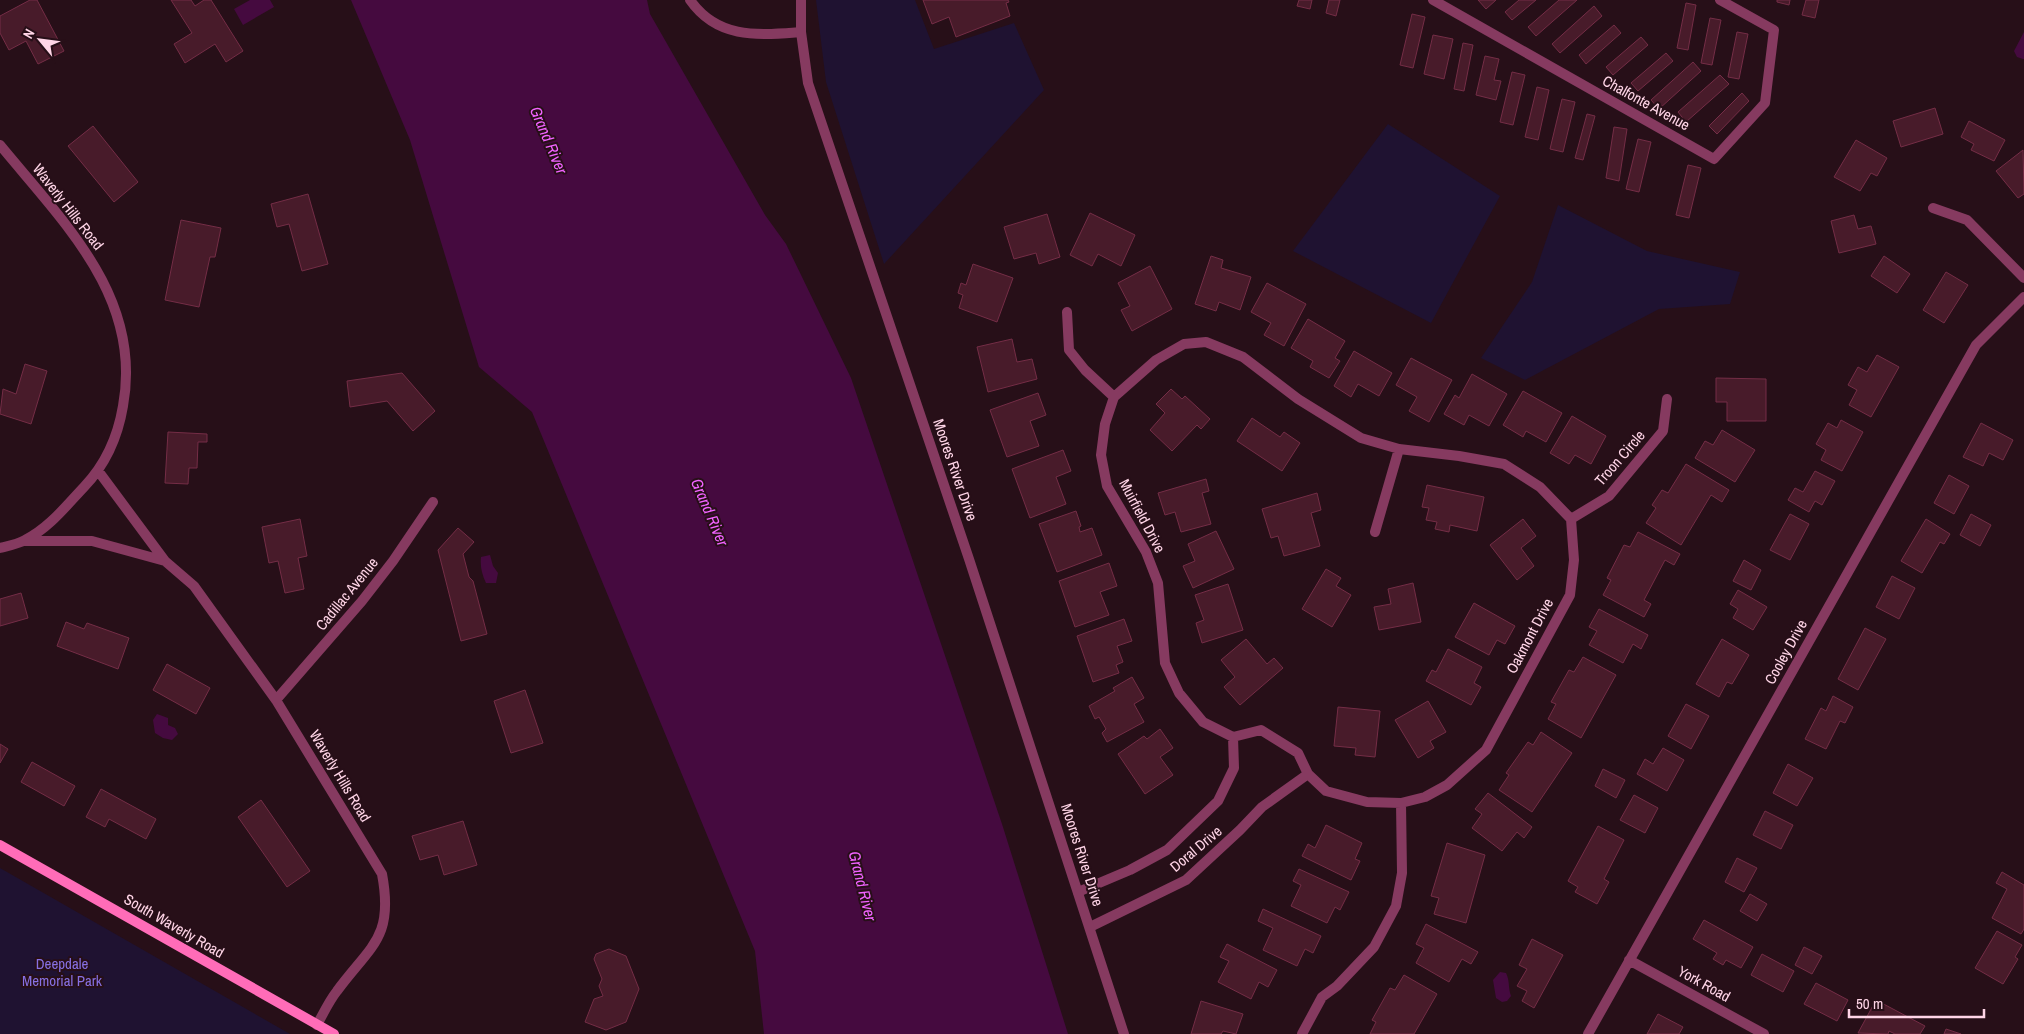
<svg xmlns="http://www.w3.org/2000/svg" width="2024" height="1034" viewBox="0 0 2024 1034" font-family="'Archivo Narrow',sans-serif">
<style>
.green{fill:#1f1231}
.water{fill:#450a3f}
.building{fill:#481b2a;stroke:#742d46}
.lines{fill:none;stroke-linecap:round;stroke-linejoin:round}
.minor{stroke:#863a60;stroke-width:10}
.tertiary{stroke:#863a60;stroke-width:10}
.secondary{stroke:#ff6cb8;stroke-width:10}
.labels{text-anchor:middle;stroke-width:4;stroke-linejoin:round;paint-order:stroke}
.street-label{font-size:15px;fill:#ffd5e7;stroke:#270f18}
.park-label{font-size:15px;fill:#8770e3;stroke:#270f18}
.water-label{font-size:16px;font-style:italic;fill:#f263ff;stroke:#270f18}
</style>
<rect width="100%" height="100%" fill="#270f18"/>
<path class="green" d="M816 0H915L934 49 1014 23 1044 90 884 264 826 82Z
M1388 124 1500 196 1431 323 1293 251Z
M1558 205 1647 251 1740 272 1730 304 1659 309 1525 380 1481 358 1532 282Z
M0 868 290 1034H0Z"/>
<path class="water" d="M250 0H270L274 7 243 25 234 9Z
M351 0H647L650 14 765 215 786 244 851 378 1002 824 1068 1034H764L755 951 532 412 479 367 410 140Z
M2024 32V59H2023L2017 57 2014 51Z
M490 555 493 566 498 573 496 583H486C482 574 480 567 481 557Z
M157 714 168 718V725L175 728 178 734 172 740 163 738 155 733 153 720Z
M1500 972 1506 973C1510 981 1508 988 1511 996L1507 1001 1502 1002 1496 998 1493 980Z"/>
<path class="building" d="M30 0H37L64 51 38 64 26 41 9 50 0 33V16Z
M171 0H191L195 6 204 0H211L243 51 226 62 215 44 185 63 174 44 192 33Z
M923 0H1008L1009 2 1006 3 1010 16 956 37 949 17 932 24Z
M1299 0H1312L1310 9 1297 6Z
M1329 0H1340L1336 16 1326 13Z
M1478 0H1496L1486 9Z
M1519 0H1536L1512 20 1505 12Z
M1559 0H1577L1536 36 1528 27Z
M1777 0H1790L1789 5 1777 2Z
M1806 0H1819L1815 18 1802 15Z
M1686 3 1696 5 1688 50 1677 48Z
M1594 6 1602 16 1560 53 1552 44Z
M1412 14 1425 17 1413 68 1400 65Z
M1710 18 1721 20 1712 65 1701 63Z
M1614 25 1621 33 1586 64 1579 55Z
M1737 32 1748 34 1739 79 1728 77Z
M1433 35 1453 39 1444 79 1424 74Z
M1641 37 1648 45 1613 75 1606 67Z
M1463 43 1473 45 1464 91 1454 89Z
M1666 53 1673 61 1638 91 1631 83Z
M1485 56 1499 59 1494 80 1501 81 1496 100 1476 95Z
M1693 62 1701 71 1659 109 1651 100Z
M1512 72 1525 75 1513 125 1500 122Z
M1720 75 1729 84 1686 122 1678 112Z
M1537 87 1549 90 1538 140 1525 137Z
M1742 93 1749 101 1717 134 1709 126Z
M1562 99 1575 102 1563 152 1550 149Z
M1935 108 1943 134 1901 147 1893 121Z
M1587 114 1595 116 1583 160 1575 158Z
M1969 121 2005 140 1994 161 1971 150 1974 144 1961 137Z
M93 126 138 182 114 202 68 146Z
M1614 127 1627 129 1619 181 1606 178Z
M1638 139 1651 142 1639 192 1626 189Z
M1856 140 1887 158 1877 176 1871 173 1860 191 1834 177Z
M2023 150 2024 194 2018 198 1996 171Z
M1688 165 1701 168 1689 218 1676 215Z
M308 194 328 264 302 271 289 224 277 227 271 204Z
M1090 213 1135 235 1121 266 1098 254 1092 266 1070 255Z
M1047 214 1060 257 1039 264 1036 253 1014 259 1004 227Z
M1854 215 1858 229 1871 226 1876 244 1839 253 1831 221Z
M181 220 221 228 215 257H210L199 307 165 300Z
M1211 256 1223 260 1221 268 1251 277 1240 310 1219 302 1216 311 1195 304Z
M1884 256 1910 274 1897 293 1871 276Z
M973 264 1013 278 997 322 959 308 963 295 958 293 961 283 966 285Z
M1150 266 1172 309 1132 331 1121 310 1130 306 1118 283Z
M1946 272 1968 285 1944 323 1923 310Z
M1267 283 1306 304 1284 346 1264 335 1271 323 1251 312Z
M1308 319 1345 341 1335 358 1340 361 1329 378 1310 367 1313 361 1291 348Z
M1012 339 1017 362 1032 359 1037 379 988 392 977 347Z
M1354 351 1392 373 1379 396 1358 384 1351 397 1334 386Z
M1877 355 1899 367 1871 417 1849 405 1857 390 1848 385 1858 367 1867 372Z
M1411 358 1452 380 1429 422 1409 411 1417 397 1396 385Z
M25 364 47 371 31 424 0 414 3 389 16 394Z
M402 373 435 411 413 431 387 401 350 407 347 381Z
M1472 374 1507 394 1489 426 1469 415 1464 425 1444 414 1455 395 1459 398Z
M1716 378 1766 379V421H1727V402H1716Z
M1171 389 1182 399 1185 396 1210 419 1201 429 1197 425 1172 451 1150 430 1165 413 1156 404Z
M1523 391 1562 413 1546 442 1526 431 1523 437 1503 425Z
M1038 393 1046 415 1030 421 1039 446 1007 457 990 410Z
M1572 416 1606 436 1591 464 1575 455 1569 464 1550 453Z
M1252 418 1280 437 1284 432 1300 443 1282 471 1237 441Z
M1841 420 1863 432 1842 471 1821 460 1826 450 1816 444 1828 423 1837 428Z
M1981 423 2013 440 2003 460 1989 453 1983 466 1963 457Z
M1722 430 1755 450 1735 482 1695 458 1705 441 1713 445Z
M168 432 207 434V442H198L197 468H189L188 484 165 483Z
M1063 450 1071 471 1056 477 1066 504 1030 518 1012 469Z
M1686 464 1729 490 1722 502 1711 495 1681 545 1646 523 1656 508 1652 505 1662 490 1668 493Z
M1815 471 1835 481 1822 505 1815 501 1809 512 1788 500 1795 488 1803 492Z
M1949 475 1969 486 1954 514 1934 503Z
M1206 479 1209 491 1202 493 1211 524 1181 532 1175 512 1165 515 1158 493Z
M1427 485 1484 497 1477 531 1450 525 1449 532 1435 529 1437 522 1426 520 1429 508 1422 507Z
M1317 493 1321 510 1311 513 1320 546 1284 556 1278 536 1271 538 1262 509Z
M1076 511 1081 526 1079 527 1080 532 1092 528 1102 555 1057 572 1039 524Z
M1790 514 1809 524 1790 560 1770 550Z
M1971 514 1991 525 1980 546 1960 535Z
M300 519 307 556 298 558 304 589 285 593 278 561 269 563 262 527Z
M1523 519 1536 536 1521 548 1534 566 1517 580 1490 545Z
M1926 519 1950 534 1944 544 1940 542 1922 573 1901 561Z
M458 528 474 542 463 554 469 577 473 581 487 634 461 641 438 550Z
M1216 531 1234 569 1193 588 1183 566 1195 561 1188 544Z
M1638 532 1680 554 1674 565 1665 560 1644 600 1651 604 1644 617 1603 595 1611 580 1607 578 1624 545 1630 547Z
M1744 560 1761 570 1751 590 1733 581Z
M1109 563 1117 586 1100 592 1109 615 1075 627 1059 581Z
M1326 569 1341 578 1336 586 1351 595 1332 627 1302 609Z
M1892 576 1915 588 1899 619 1876 607Z
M1413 583 1421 622 1379 630 1374 607 1391 604 1388 589Z
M1228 584 1243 630 1202 643 1196 623 1204 620 1195 595Z
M1738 590 1767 607 1753 630 1733 618 1738 609 1730 604Z
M21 593 28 618 0 626V599Z
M1474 603 1515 626 1505 644 1497 640 1489 655 1455 637Z
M1599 609 1648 635 1641 649 1633 644 1623 663 1589 645 1597 631 1589 627Z
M1124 619 1132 641 1117 646 1123 662 1116 665 1119 673 1093 682 1077 636Z
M66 622 84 629 87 623 129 638 118 669 57 646Z
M1865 628 1886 639 1858 690 1838 679Z
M1246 639 1267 664 1274 658 1283 668 1240 705 1224 687 1235 677 1221 660Z
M1722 639 1749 655 1732 684 1727 682 1719 697 1696 684Z
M1448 649 1482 667 1474 683 1481 687 1471 705 1426 681 1432 670 1436 672Z
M1583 657 1616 675 1581 738 1548 719 1556 704 1551 702 1569 670 1574 672Z
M167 664 210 688 196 714 153 690Z
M1132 677 1144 698 1134 704 1144 722 1107 742 1102 733 1106 729 1099 717 1095 719 1089 706 1115 691 1113 688Z
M525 690 543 743 511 753 494 701Z
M1833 696 1853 707 1845 723 1840 721 1826 749 1805 739 1821 708 1826 711Z
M1428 701 1446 732 1430 741 1434 748 1418 758 1395 720Z
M1686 704 1709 716 1691 749 1668 736Z
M1338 707 1380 711 1375 757 1355 755 1356 748 1334 746Z
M1160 729 1173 748 1160 757 1173 775 1145 794 1118 754 1144 736 1147 739Z
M1541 732 1572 753 1532 812 1499 790 1509 775 1506 773 1528 742 1533 745Z
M0 744 8 749 0 763Z
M1663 748 1684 760 1667 791 1637 774 1645 759 1653 764Z
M32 762 75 786 64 806 21 782Z
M1788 764 1813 778 1797 806 1773 793Z
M1603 769 1625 780 1616 798 1595 786Z
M101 789 156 819 146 839 109 819 105 827 86 817Z
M1488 793 1532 827 1524 838 1517 832 1502 851 1472 828 1482 814 1475 809Z
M1634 795 1658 808 1645 833 1620 820Z
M261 800 310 871 287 887 238 817Z
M1765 811 1793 825 1781 849 1753 835Z
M463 821 477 865 444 875 438 855 420 860 412 836Z
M1326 825 1362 843 1355 859 1360 861 1351 880 1302 856 1308 844 1315 848Z
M1598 826 1624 840 1604 879 1609 882 1597 904 1575 892 1578 887 1568 881Z
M1447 843 1485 855 1466 923 1434 914 1439 898 1431 896Z
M1737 858 1757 868 1744 892 1725 882Z
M1299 869 1349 892 1340 910 1335 907 1327 923 1291 906 1301 885 1293 881Z
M2002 872 2024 885V929L2021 934 1992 918 2007 889 1996 883Z
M1750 894 1767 904 1757 921 1740 911Z
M1263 909 1321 936 1313 953 1305 949 1297 966 1263 950 1273 928 1258 921Z
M1704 920 1753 947 1741 968 1726 960 1723 965 1713 959 1717 953 1693 939Z
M1426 924 1478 952 1471 964 1462 959 1449 982 1416 963 1424 948 1416 944Z
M1997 931 2022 945 2015 957 2018 959 2003 984 1975 968Z
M1532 939 1563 955 1534 1008 1522 1001 1527 991 1517 986 1527 969 1519 965Z
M1227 944 1277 970 1268 987 1259 982 1251 999 1218 982 1229 961 1220 957Z
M1804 947 1822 956 1812 974 1795 965Z
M609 949 626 956 639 989 626 1022 606 1030 585 1022 594 999 603 996 599 986 602 979 594 959 596 954Z
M1762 954 1794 971 1783 992 1751 975Z
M1404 975 1437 994 1414 1034H1370L1376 1022 1372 1020 1390 988 1395 990Z
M1816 983 1848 1000 1837 1021 1804 1004Z
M1876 1000 1925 1026 1920 1034H1895L1889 1031 1888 1034 1858 1033Z
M1201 1001 1243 1014 1236 1034 1223 1031 1221 1034H1191Z
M1658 1014 1683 1027 1679 1034H1647Z
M1946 1029 1961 1034H1944Z"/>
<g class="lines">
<path class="minor" d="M690 0C718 40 759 35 801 32
M1433 0 1714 159 1765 103 1774 30 1720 0
M0 145C63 222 143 297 123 406 118 436 106 464 84 487 66 506 49 528 25 540 18 544 8 546 0 548
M1933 208 1967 220 2024 278
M1067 312 1069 350 1085 370 1114 397
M1206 342 1243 357 1298 399 1361 438 1399 449 1459 456 1504 464 1540 487 1571 519 1574 560 1570 595 1486 750 1447 785 1425 797 1401 803 1367 802 1326 791 1308 774 1298 753 1261 730 1233 737 1203 722 1179 693 1165 663 1158 583 1146 552 1107 486 1101 455 1105 424 1114 397 1156 360 1184 344Z
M99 472 165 561 194 586 276 700 382 874C394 938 371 945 337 991 329 1001 323 1014 317 1025
M1571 519 1609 496 1663 431 1667 399
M1375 532 1399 449
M25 541H92L165 561
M276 700 362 601 393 561 433 502
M1078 892 1130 870 1167 850 1218 801 1234 768 1233 737
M1090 927 1186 880 1240 830 1262 807 1308 774
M1629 960 1764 1034
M1302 1034 1322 997 1337 986 1374 947 1396 906 1402 873 1401 803
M1588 1034 1976 345 2024 297"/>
<path class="tertiary" d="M801 0V32L808 83 969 559 1124 1034"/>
<path class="secondary" d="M0 845 334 1034"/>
</g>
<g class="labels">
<g class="street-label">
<text transform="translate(1646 103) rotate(29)" y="5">Chalfonte Avenue</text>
<text transform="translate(68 207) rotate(52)" y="5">Waverly Hills Road</text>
<text transform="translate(1620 458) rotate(-49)" y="5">Troon Circle</text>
<text transform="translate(955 470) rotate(71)" y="5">Moores River Drive</text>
<text transform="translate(1142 516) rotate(62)" y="5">Muirfield Drive</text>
<text transform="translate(347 594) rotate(-51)" y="5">Cadillac Avenue</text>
<text transform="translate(1530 636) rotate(-62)" y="5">Oakmont Drive</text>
<text transform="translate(1786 652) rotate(-61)" y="5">Cooley Drive</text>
<text transform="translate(340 776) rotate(59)" y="5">Waverly Hills Road</text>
<text transform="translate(1196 849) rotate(-40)" y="5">Doral Drive</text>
<text transform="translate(1082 855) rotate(72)" y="5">Moores River Drive</text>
<text transform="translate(174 926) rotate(30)" y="5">South Waverly Road</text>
<text transform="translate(1704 984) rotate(29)" y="5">York Road</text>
</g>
<g class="park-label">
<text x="62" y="969">Deepdale<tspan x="62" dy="17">Memorial Park</tspan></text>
</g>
<g class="water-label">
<text transform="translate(549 140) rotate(67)" y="6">Grand River</text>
<text transform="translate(710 512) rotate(67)" y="6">Grand River</text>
<text transform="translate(863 886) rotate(76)" y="6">Grand River</text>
</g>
</g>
<g transform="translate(40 40) rotate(299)" stroke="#270f18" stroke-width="4" paint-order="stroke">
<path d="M0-4L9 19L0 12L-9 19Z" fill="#ffd5e7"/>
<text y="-8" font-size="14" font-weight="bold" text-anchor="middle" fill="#ffd5e7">N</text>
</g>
<path d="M1849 1009v8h135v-8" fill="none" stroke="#ffd5e7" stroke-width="2.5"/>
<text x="1856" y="1009" font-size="15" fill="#ffd5e7" stroke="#270f18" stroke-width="4" paint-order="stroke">50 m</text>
</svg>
